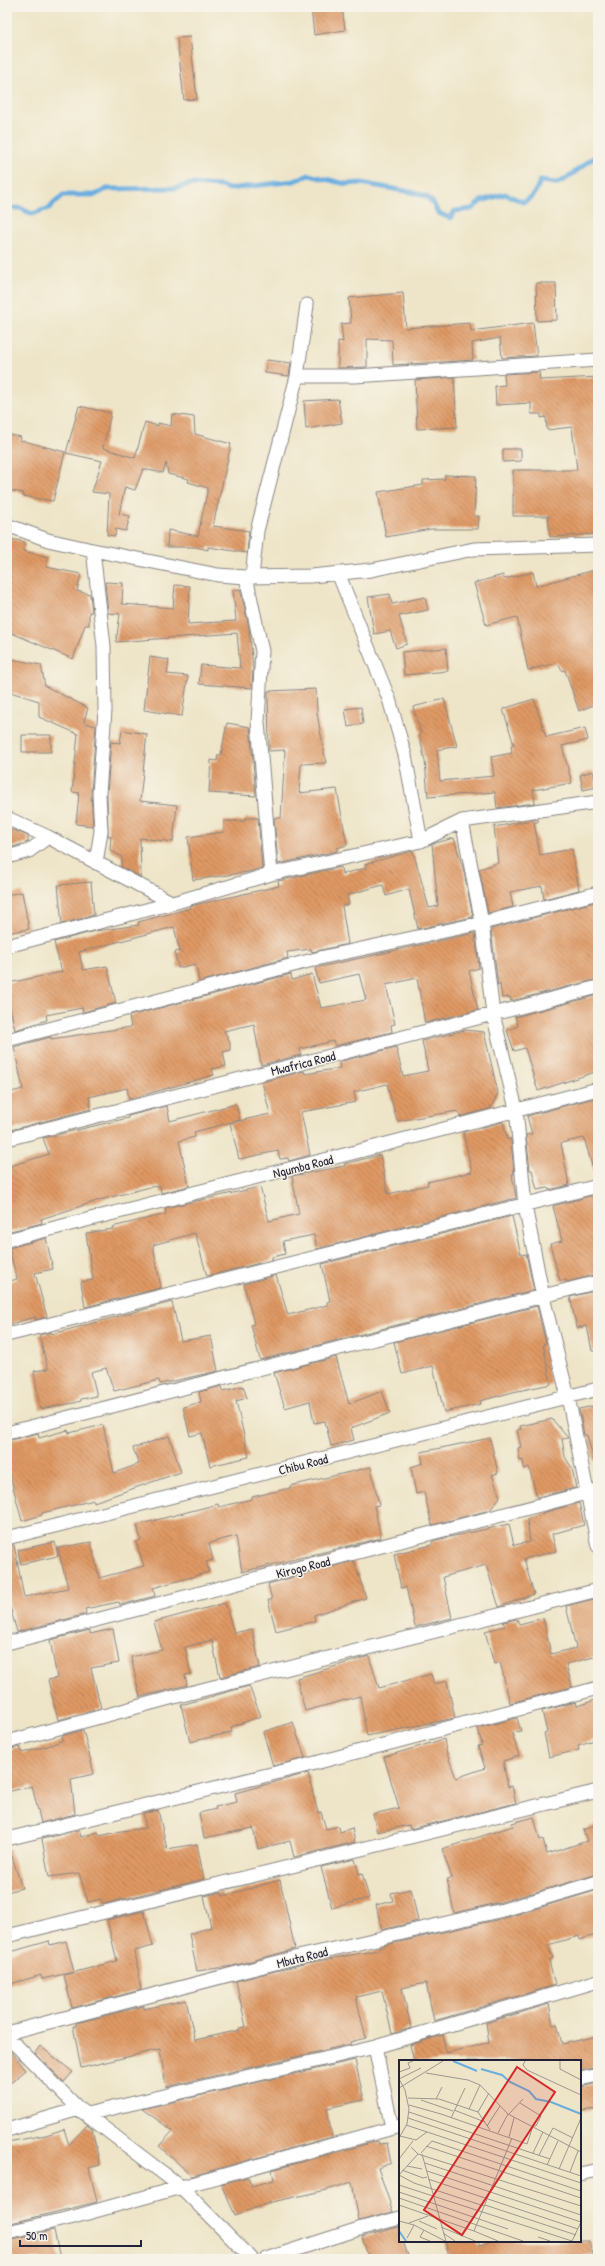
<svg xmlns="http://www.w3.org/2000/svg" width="605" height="2266" viewBox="0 0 605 2266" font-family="'Patrick Hand',sans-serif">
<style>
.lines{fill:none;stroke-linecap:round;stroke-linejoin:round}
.stream{stroke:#6aaedf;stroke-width:5}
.building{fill:url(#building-back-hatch)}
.minor-casing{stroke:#888482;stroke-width:15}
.minor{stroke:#fff;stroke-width:13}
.labels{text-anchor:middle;stroke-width:3;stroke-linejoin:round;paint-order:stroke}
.street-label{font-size:13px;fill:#22223b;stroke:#f7f3e8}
.inset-river{fill:none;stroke:#6aaedf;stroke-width:2}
.inset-road{fill:none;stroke:#9c9790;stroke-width:1}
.view{fill:#d62828;fill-opacity:0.15;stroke:#d62828;stroke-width:2}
.inset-edge{fill:none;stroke:#22223b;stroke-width:2}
</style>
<defs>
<pattern id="building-back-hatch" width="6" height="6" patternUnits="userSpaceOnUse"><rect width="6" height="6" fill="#df9964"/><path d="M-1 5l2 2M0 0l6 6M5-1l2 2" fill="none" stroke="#b47c54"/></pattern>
</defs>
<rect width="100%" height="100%" fill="#f7f3e8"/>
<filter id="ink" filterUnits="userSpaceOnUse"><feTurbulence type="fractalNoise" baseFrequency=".025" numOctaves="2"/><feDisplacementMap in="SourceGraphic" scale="8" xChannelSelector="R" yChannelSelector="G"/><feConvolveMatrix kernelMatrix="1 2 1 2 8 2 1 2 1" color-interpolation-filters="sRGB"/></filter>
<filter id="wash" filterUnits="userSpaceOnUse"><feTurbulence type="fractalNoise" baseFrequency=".012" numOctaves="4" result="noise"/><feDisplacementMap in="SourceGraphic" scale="16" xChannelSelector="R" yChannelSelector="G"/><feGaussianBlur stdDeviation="0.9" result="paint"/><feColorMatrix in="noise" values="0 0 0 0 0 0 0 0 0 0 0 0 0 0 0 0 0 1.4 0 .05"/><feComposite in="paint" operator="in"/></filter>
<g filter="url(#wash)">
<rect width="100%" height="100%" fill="#eee5c8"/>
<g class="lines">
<path class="stream" d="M7 208H20L32 214 49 208 63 195H95L107 189 177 188 190 184 221 186 229 189 294 181 309 175 346 184 361 183 416 193 427 197 433 203 438 213 450 218 455 211 472 209 481 201 505 194 523 202C533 198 536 191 540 181 546 181 550 183 556 183 563 184 588 160 598 155"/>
</g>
<g id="blocks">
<path class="building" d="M311 7H342L345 30 314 35Z
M190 37 197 99 184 100 177 38Z
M536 283H556L557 320 537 321Z
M403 293 406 328 470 323 471 331 533 323 537 356 502 358 500 338 472 343 473 360 393 365 392 340 367 339V367L338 368V341L343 342 341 324 351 323 349 298Z
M267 360 291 363 289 376 265 373Z
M539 372 540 380 598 377V534L550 537 548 516H513V470H577L572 427 547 430 546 417 541 418V414H531V403L496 405 495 386 505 385 504 374Z
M454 377 457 427 417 429 415 380Z
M338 399 342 423 306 429 304 401Z
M79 406 111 413 103 448 135 458 145 422 158 426V423L171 426 172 414 194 417 195 434 231 444 213 526 249 531 247 553 208 547V550L196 547H167L168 530 198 536 208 488 188 482 189 479 168 474 166 463 163 473 143 469 135 490 125 487 119 514 130 516 126 531 116 529 115 536 107 535 109 494 92 492 102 461 66 453Z
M7 434 21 437 20 440 65 452 53 501 23 496V493L7 490Z
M503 449H521V461L503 462Z
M445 475 476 476 474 516H479L478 529H431L386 537 378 492 423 485V480L445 479Z
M7 538 25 542 24 551 48 557 46 567 81 574 77 591 90 594 92 612H89V625H85L73 659 7 631Z
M598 569V703L579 711 565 670 563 671 557 663 528 670 517 617 486 625 474 583 503 575 504 579 533 572 536 586Z
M105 582 123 583 122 604 173 608 175 585 190 586 188 624 236 621 233 590 240 589 249 627 253 668 252 688 199 684 201 665 240 668 237 633 116 642 120 614 108 613Z
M390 594 392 604 425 597 428 610 399 616 407 644 396 648 390 631 374 634 368 597Z
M446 648 448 671 404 675 402 652Z
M150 657 169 660 167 674 188 676 182 716 144 710Z
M7 658 41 665 45 686 88 708 84 721 85 723 96 726 91 793 93 826 76 824 79 793 72 792 78 734 39 717V701L7 691Z
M316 689 317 713 326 763 301 764 299 793 337 789 347 845 337 848V851L278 864 274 818H281L285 750 269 751 268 691Z
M444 699 457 746 437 750 440 781 494 776 491 757 512 753 511 745H514L503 709 534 699 546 737 585 728 588 740 562 746 572 783 533 790 535 803 497 808 495 792 428 797 425 761 419 734 421 733 413 707Z
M361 707 363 724 348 727 345 709Z
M227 723 250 727 256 796 209 793 211 760 217 761 218 755H221Z
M122 730 147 734 140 801 177 805 173 842 140 838 141 877 121 867 122 857 110 850 111 836H108L107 794 111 742 120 743Z
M22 735H51V752H22Z
M593 771 597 787 583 790 580 775Z
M245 818H258L262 868 248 872 193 880 188 837 224 832V821H245Z
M538 819V822H534L540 855 572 849 579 890 544 899 542 886 510 892 513 907 488 913 479 869 498 863 494 827Z
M14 830 28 836V842L7 849V831Z
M454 838 464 872 473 917 418 929 409 889 386 896 383 885 347 895 349 904 342 906 348 944 312 952 311 949 287 952 288 958 199 982 196 964 178 968 175 952 180 951 174 927 79 952 83 970 107 966 116 1003 83 1012 82 1008 46 1015 47 1020 15 1030 7 993H10L8 983 62 972 54 942 95 931 139 925 138 922 191 908 190 906 199 904 279 886 278 881 341 867 342 874 366 868 365 864 413 851 429 908 438 906 432 844Z
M91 882 94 915 62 924 58 885Z
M22 892 29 929 7 933V895Z
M598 901V979L511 1001 510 997 502 998 500 984 498 986 491 929Z
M475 933 479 968 469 971 478 1010 425 1023 417 978 386 985 395 1024 391 1025 392 1032 335 1046 333 1041 300 1049 301 1055 261 1065 254 1024 224 1031 230 1043V1050L223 1052 226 1066 212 1069 214 1075 129 1099 127 1088 89 1097 91 1109 7 1131V1093L23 1089 14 1047 47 1038 51 1037V1039L131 1027 129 1016 291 974 292 980 312 974 321 1008 366 1000 359 974 319 983 315 968Z
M598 995V1071L538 1091 525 1048 514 1051 507 1030 518 1026 515 1017Z
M465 1030 484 1032 498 1093 491 1108 460 1117 458 1111 397 1121 387 1084 354 1092 356 1102 301 1112 310 1155 289 1161 288 1158 280 1159 278 1151 239 1159 230 1123 270 1114 262 1082 304 1071 305 1074 340 1068 339 1062 396 1047 403 1076 428 1071 422 1041Z
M598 1097V1172H594L584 1138 561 1143 569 1185 549 1190 548 1188 537 1190 532 1170H530L526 1135 532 1134 527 1116Z
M236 1104 240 1120 194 1132 195 1137 179 1141 189 1186 161 1193 160 1186 150 1187 100 1200 41 1219 42 1223 7 1232V1167L49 1154 43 1138 128 1118V1116L167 1106 170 1121Z
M503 1122 507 1139H511L514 1174H512L516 1198 317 1249 314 1235 283 1241 285 1254 272 1257V1260L207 1276 195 1233 153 1245 161 1288 85 1307 81 1282 93 1280 86 1233 113 1229 112 1227 166 1214 165 1208 260 1187 269 1221 299 1214 292 1176 345 1166 344 1164 380 1155 388 1194 428 1185 427 1182 472 1172 463 1132Z
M598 1194V1274L567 1282 566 1280 560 1281 550 1244 562 1241 553 1206Z
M512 1216 521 1255 526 1254 534 1290 260 1360 251 1325 254 1324 244 1284 276 1275 288 1315 327 1305V1302L330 1301 322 1264Z
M46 1238 53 1269 35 1273 47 1317 35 1320V1317L7 1325V1282L17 1279 9 1248Z
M598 1290V1351H592L587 1326 577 1328 570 1297Z
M172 1302 181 1341 211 1336 218 1371 160 1384 159 1380 114 1391 106 1368 91 1372 97 1396 81 1399V1401L74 1403 40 1409 34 1371 48 1369 39 1335 51 1332 52 1334Z
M537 1306 546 1343 543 1344 551 1384 513 1392 480 1401 481 1404 444 1412 433 1366 402 1374 394 1342Z
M336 1357 349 1404 382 1391 390 1413 351 1428 354 1440 331 1446 325 1421 314 1423 310 1401 285 1408 274 1373Z
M222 1386 223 1391 243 1386 247 1398 236 1401 249 1457 210 1466 202 1433 190 1436 183 1407 201 1402 199 1392Z
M598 1405V1460L594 1461 587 1435H584L579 1409Z
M552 1419 568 1438 562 1439 565 1457 572 1468 576 1488 537 1497 529 1467 524 1469 523 1460 520 1461 518 1448 521 1447 517 1430 521 1429 520 1426Z
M103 1425 114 1473 139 1464 133 1448 169 1436 181 1472 94 1502V1500L42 1513V1515L22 1521 10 1475 7 1476V1441L38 1433 39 1438 68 1430 69 1433Z
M490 1438 498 1473 492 1475 500 1497 490 1510 432 1525 424 1492 416 1494 411 1467 423 1463 421 1452Z
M371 1467 379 1505 374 1506 381 1538 242 1572 236 1536 209 1543 213 1560 206 1562 209 1572 153 1588 155 1596 120 1605 119 1602 85 1609 86 1614 17 1632 7 1596V1546L14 1545 24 1597 68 1588 58 1548 91 1542 99 1578 144 1566 136 1542 141 1540 137 1525 218 1504 219 1507 252 1499V1497L290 1488V1486Z
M579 1503 584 1525 552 1534 556 1551 524 1559 534 1594 499 1607 486 1565 443 1577 452 1618 415 1627 406 1587 401 1588 394 1554 432 1545V1542L436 1540 509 1524 514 1545 530 1542 527 1519 542 1515V1513Z
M55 1542 58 1556 21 1564 18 1550Z
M354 1561 366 1598 314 1615 315 1621 276 1631 268 1600H272L268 1584Z
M598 1598V1656L566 1664 572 1687 510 1703 500 1662 494 1664 485 1631 505 1626 503 1622 517 1619 519 1624 543 1618 551 1654 576 1648 566 1606Z
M225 1603 234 1633 252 1629 260 1667 220 1677 212 1640 185 1647 191 1674 185 1675 187 1685 140 1697 131 1657 162 1650 154 1622Z
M113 1629 119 1663 91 1668 101 1708 58 1720 48 1680 57 1678 50 1640 90 1630V1634Z
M369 1656 379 1688 431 1674 434 1684 447 1681 455 1718 367 1736 360 1696 305 1711 297 1678Z
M249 1686 261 1716 231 1727 232 1732 190 1742 181 1705Z
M598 1699V1739L578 1745 579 1750 549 1757 544 1733 547 1732 542 1711 576 1702 577 1706Z
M517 1718 521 1731 512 1733 519 1756 503 1761 508 1787 512 1786 516 1803 410 1829 409 1825 377 1832 373 1814 399 1808 384 1757 444 1739 446 1751 456 1778 485 1768 478 1746 482 1745 478 1728Z
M293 1722 305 1758 273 1766 263 1732Z
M83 1730 94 1774 71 1779 75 1814 41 1823 32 1786 7 1792V1750L20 1747 22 1753 51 1745 63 1740 62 1736Z
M308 1773 318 1813 321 1812 326 1829 339 1826 340 1832 352 1828 355 1842 294 1857 290 1841 258 1849 253 1828 204 1838 199 1813 216 1809 215 1807 237 1802 235 1793Z
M158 1810 167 1849 197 1844 204 1879 103 1904 101 1899 88 1902 79 1873 49 1877 42 1839 79 1830 81 1837 98 1832 100 1836 121 1831 146 1828 143 1814Z
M534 1817 540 1840 543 1839 547 1854 587 1841 583 1830 598 1824V1874L501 1902 454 1913 447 1879 452 1878 442 1849 513 1826 512 1823Z
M7 1850H10L22 1888 7 1892Z
M355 1859 359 1874 362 1873 369 1898 332 1908 321 1867Z
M280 1880 295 1949 233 1966 197 1971 189 1934 211 1927 204 1896 222 1892 223 1896Z
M411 1889 418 1921 382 1930 376 1905 393 1901 391 1893Z
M598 1890V1934L580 1940 579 1936 548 1945 553 1958 549 1960 555 1985 434 2021 426 1983 402 1988 411 2028 392 2034 382 1991 356 1997 366 2038 350 2042 351 2044 166 2087 160 2049 81 2068 73 2026H76V2023L144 2006V2009L186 2000 195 2040 240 2030 239 2028 246 2027 236 1981 307 1963 378 1950 386 1945 505 1918Z
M144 1911 153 1946 135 1951 141 1990 72 2008 64 1975 117 1961 107 1920Z
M49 1941 50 1945 66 1941 74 1972 42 1979 41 1975 7 1985V1953Z
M549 2004 553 2025 557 2024 562 2044 598 2036V2067L580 2071V2061H414L410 2045 443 2035 446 2053 476 2046 489 2042 486 2023Z
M40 2046 73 2072 64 2082 35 2053Z
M7 2047 26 2070 7 2086Z
M355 2060 364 2100 327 2108 332 2137 192 2176 159 2146 173 2131 142 2109Z
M598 2083V2109L580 2111V2087Z
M87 2125 92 2129 100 2165 89 2168 97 2202 7 2224V2142L46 2135 64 2129 69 2145Z
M378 2141 379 2144 387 2143 391 2163 378 2168 393 2212 359 2221 352 2182 327 2190 272 2202 235 2215 221 2184 248 2177 252 2186 274 2180 272 2170Z
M398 2227 400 2241H403L409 2259H369L362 2237Z
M54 2230 60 2259H7V2240Z
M445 2241H478L480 2246 494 2241H589L592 2254 573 2259H448L449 2256Z"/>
</g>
</g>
<g filter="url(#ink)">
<use href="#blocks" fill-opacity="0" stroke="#888482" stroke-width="1"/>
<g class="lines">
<defs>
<path id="minor" d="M297 376H355L598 360
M7 525 48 540 88 549 218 575 246 577 311 576 371 570 474 549 598 545
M93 550 104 646 105 710 99 794 101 831 96 863
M338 573 389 699 405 755 421 841
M246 577 262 651 258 722 271 874
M252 577 257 531 297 376 307 305
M7 818 48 837 173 903
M462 821 482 923 493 1014 516 1109 525 1206 543 1297 568 1397 598 1546
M7 857 29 851 48 837
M7 946 173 903 271 874 421 841 462 821 598 802
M7 1040 324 957 482 923 598 893
M7 1139 598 987
M7 1240 348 1154 598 1089
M7 1335 598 1186
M7 1433 598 1282
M7 1538 598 1389
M7 1643 598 1490
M7 1742 170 1698 598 1590
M7 1839 304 1766 598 1688
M7 1936 598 1791
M7 2033 294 1958 503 1910 598 1882
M7 2036 79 2109 180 2186 252 2259
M375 2047 392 2128
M580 2079 598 2075
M87 2114 375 2047 598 1981
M7 2130 79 2109
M580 2174 598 2170
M7 2232 70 2218 400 2126
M266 2259 362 2228 400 2218"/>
</defs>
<use href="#minor" class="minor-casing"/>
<use href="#minor" class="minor"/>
</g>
</g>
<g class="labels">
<g class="street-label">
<text transform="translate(303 1063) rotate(-14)" y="5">Mwafrica Road</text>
<text transform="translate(303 1166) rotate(-14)" y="5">Ngumba Road</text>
<text transform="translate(303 1464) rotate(-14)" y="5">Chibu Road</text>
<text transform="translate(303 1567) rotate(-14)" y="5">Kirogo Road</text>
<text transform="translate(302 1957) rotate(-14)" y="5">Mbuta Road</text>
</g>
</g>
<g transform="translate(399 2060)">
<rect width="182" height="182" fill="#eee5c8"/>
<path class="inset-river" d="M54 1 78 11M82 9 103 15 111 22 130 31 137 39 152 42 182 54M0 171 7 181"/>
<path class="inset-road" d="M126 1 124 5 128 10 182 35M161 1V9L182 20M0 12 11 8 9 3 14 1M27 13 69 20 81 25 109 54 182 92M0 19 22 8M0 19 6 30 10 49 8 64 0 78M0 28 44 1M9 38 40 39 79 52 91 70M37 39 43 27M22 40 54 51M10 45 42 54 128 84 134 66H137L142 56 121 43M70 49 81 25M55 50 86 62M10 52 151 99M79 52 90 33M110 54 124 39M9 58 182 116M52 58 66 28M7 65 182 123M88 66 101 46M99 73 109 54M1 76 17 80 28 72M110 77 115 58M27 86 182 138M12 87 19 94 182 146M22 93 33 81 182 131M134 93 144 72M23 94 47 181M140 95 154 68 174 78M0 99 14 81M26 103 182 155M148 105 159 81M8 106 23 109M160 109 182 58M3 110 24 118 28 117M28 111 182 162M171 112 179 91M0 115 15 123 85 146M0 115 19 94M29 119 179 169M0 125 173 181M0 132 36 144M0 138 124 181M36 144 109 169M0 145 75 171M86 145 177 175M0 161 15 165 46 181M20 161 38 169M10 163 29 156M42 167 76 181M25 170 21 177 31 181M44 173 56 181M139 177 151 181M8 178 15 165M99 181 75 171 113 78M173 181 182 162"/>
<path class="view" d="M118 7 156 32 63 175 25 150Z"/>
<rect width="182" height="182" class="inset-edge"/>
</g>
<rect width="605" height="2266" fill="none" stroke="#f7f3e8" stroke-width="24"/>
<path d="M20 2240v6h121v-6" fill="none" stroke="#22223b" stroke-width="2"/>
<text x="26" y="2240" font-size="12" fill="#22223b" stroke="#f7f3e8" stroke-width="3" paint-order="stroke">50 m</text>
</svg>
